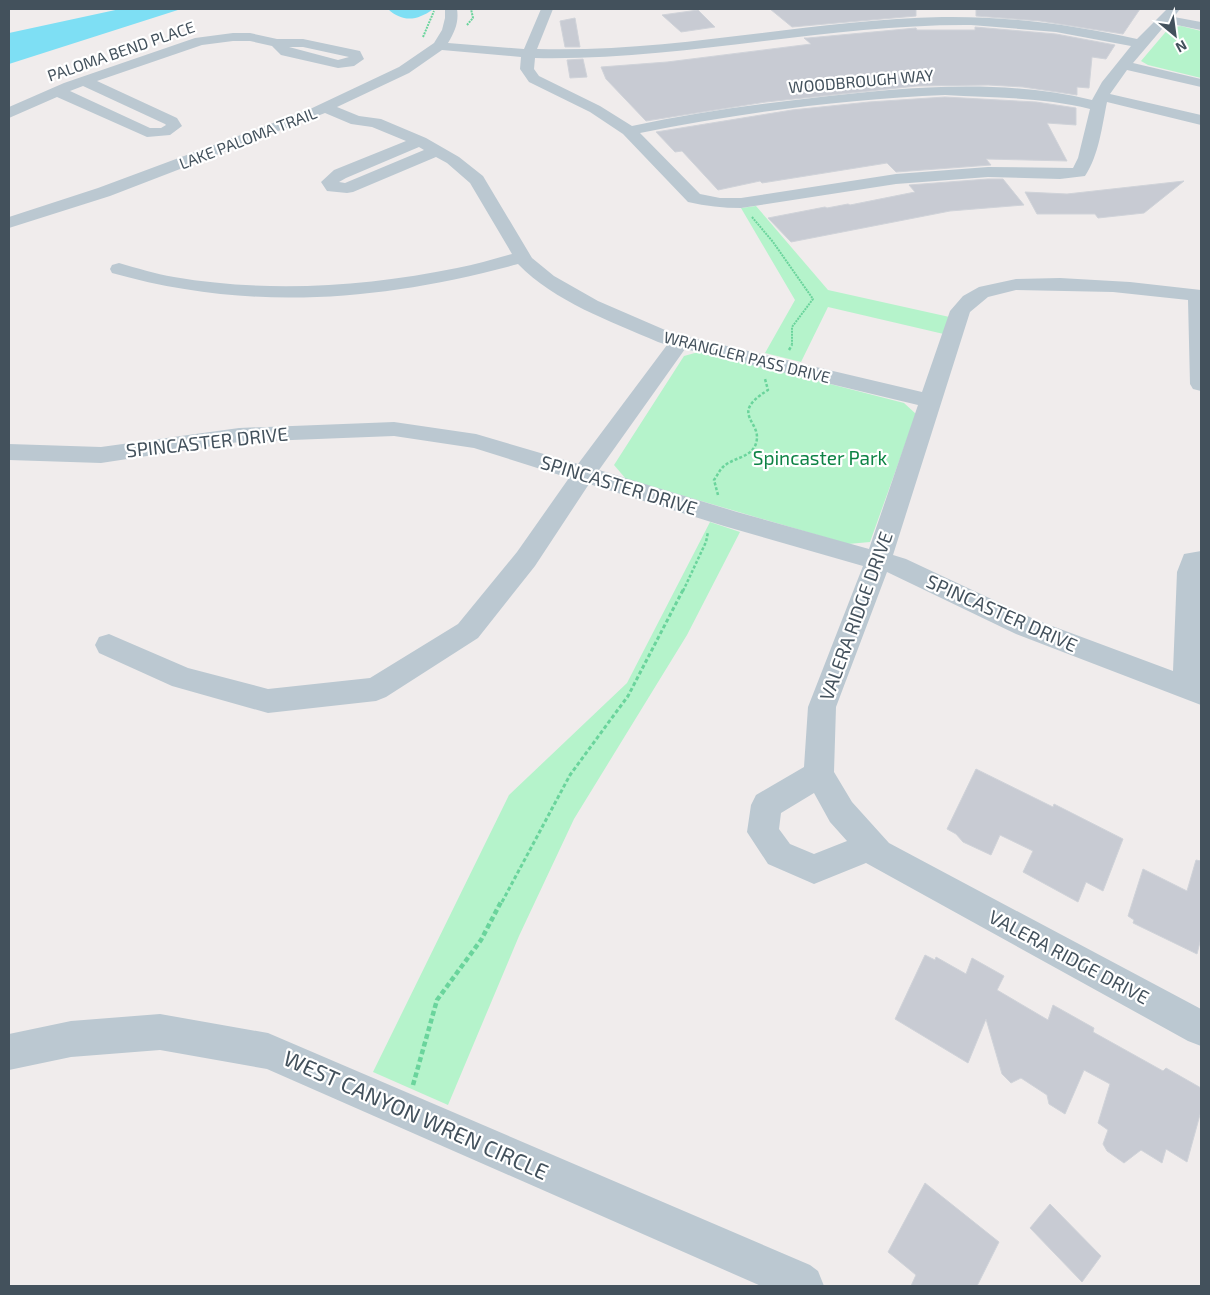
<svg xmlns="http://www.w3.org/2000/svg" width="1210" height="1295" viewBox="0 0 1210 1295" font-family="'Exo 2',sans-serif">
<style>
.green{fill:#b5f3cb}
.water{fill:#7edff4}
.building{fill:#c8cbd3;stroke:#d0d3d9}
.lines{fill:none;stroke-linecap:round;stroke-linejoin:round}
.path-far3{stroke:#6ad49c;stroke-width:2;stroke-dasharray:2 1;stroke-linecap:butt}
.path-far2{stroke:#6ad49c;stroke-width:2.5;stroke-dasharray:3 2;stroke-linecap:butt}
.path-far1{stroke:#6ad49c;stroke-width:3;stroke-dasharray:4 2.5;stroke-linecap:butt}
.path{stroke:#6ad49c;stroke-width:4.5;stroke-dasharray:5 3;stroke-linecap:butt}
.minor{fill:#bbc8d1;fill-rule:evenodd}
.labels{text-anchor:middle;stroke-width:4.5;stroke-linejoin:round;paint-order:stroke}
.far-street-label{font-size:16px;fill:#43515c;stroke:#fff}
.street-label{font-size:19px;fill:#43515c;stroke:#fff}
.park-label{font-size:19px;fill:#0e8345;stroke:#fff}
.near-street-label{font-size:22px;fill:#43515c;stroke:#fff}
</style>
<rect width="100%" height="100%" fill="#f0ecec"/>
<path class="green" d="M1181 26 1201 31V78L1148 65 1141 61 1169 28Z
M756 206 828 290 954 318 948 335 828 307 801 362 765 353 795 300 741 208Z
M702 351 904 403 916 414 870 542 848 544 626 479 614 465 684 356Z
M710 522 740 532 687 635 574 819 519 936 448 1105 373 1072 509 795 627 683Z"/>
<path class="water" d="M120 9H181L9 64V33Z
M388 9H431L432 10C419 19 404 24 388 9Z"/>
<path class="building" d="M770 9H916V16L792 27Z
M976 9H1140L1123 34 1040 21 976 16Z
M698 10 715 27 681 32 662 15Z
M575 18 580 47H565L560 21Z
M975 27 1056 34 1115 45 1106 59 1092 57 1089 88 1077 87V95L1023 87 988 85 917 86 766 102 646 121 606 79 601 67 667 62 811 44 804 38H808L916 28 917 30H975Z
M583 59 587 77 570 78 567 60Z
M945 97 1036 102 1076 108V125L1047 123 1067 161 986 159 991 165 896 172 887 163 762 183 760 181 718 190 682 151 675 152 656 132 792 110 869 102Z
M988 179H1003L1024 205 950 211 791 242 768 218 825 207 827 208 848 204 850 205 915 192 909 185Z
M1184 181 1144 213 1098 218 1095 214H1037L1025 192 1067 194Z
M976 769 1053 807 1054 804 1123 839 1103 891 1086 882 1078 902 1023 872 1033 851 1000 835 991 855 963 842 956 834 947 829Z
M1196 860 1201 861V938L1197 954 1133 923 1134 920 1128 916 1143 869 1187 891Z
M925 955 935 960 936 957 966 974 972 958 1004 976 997 990 1048 1020 1053 1005 1094 1028 1093 1032 1163 1071 1166 1068 1201 1088V1111L1187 1162 1166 1149 1162 1163 1141 1150 1124 1163 1107 1151 1103 1144 1108 1130 1098 1123 1110 1084 1084 1070 1065 1114 1049 1104 1047 1095 1021 1078 1011 1083 1002 1074 986 1019 968 1063 895 1019Z
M925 1183 999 1242 977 1286H911L916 1275 888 1252Z
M1050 1204 1101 1256 1082 1282 1030 1228Z"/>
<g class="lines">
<path class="path-far3" d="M467 25 473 18 471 9
M423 37 434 11
M752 217 773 242 813 299 792 327V346"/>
<path class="path-far2" d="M789 350 792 345
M718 495 714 480C717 476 719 471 723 467 732 458 749 458 755 446 766 421 726 416 768 390L765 379
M683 591 706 542 708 532"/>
<path class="path-far1" d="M502 902 570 775 628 696 683 590"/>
<path class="path" d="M413 1085 437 1000 481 940 502 900"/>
<path class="minor" d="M445 9H457C459 22 455 31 448 43L524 49 541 9H553L537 49C673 53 806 20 942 17 1008 16 1073 25 1137 39L1167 9H1180L1174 17 1201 22V30L1167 23 1133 63 1201 79V87L1127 70 1110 94 1201 115V125L1107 102C1102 126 1099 155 1085 176L1060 179 988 177 896 184 741 208C723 208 706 206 688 202L623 134 590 112 529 82 520 69 521 57 442 50 409 73 337 107 359 116 381 119 426 138 459 157 483 176 532 258 554 276 598 301 672 333 922 392 950 311 963 296 979 287 1016 279 1060 278 1130 282 1201 290V391L1193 389 1190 384 1188 300 1113 292 1016 290 988 297 970 312 893 555 906 559 1036 620 1173 671 1177 572 1184 554 1201 551V705L1016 634 887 572 836 707 834 772 852 802 889 843 1201 1009V1046L1188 1041 866 863 814 884 768 864 747 832 751 805 756 795 804 767 808 707 863 566 724 526 589 484 535 566 478 638 386 697 376 701 268 713 172 686 99 653 95 645 99 637 109 634 188 668 268 689 370 678 458 624 517 552 569 478 474 448 394 436 239 442 101 463 9 460V444L101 447 239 428 394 422 476 434 578 464 667 345 658 342C610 321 555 302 518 264 381 301 250 312 112 273L110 269 112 265 119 263C137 268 155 274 174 277 267 293 364 287 457 268 475 265 493 259 512 254L470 183 447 163 436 157 353 192 347 193 327 191 321 182 334 170 406 141 372 127 351 124 325 113 110 196 9 228V217L98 188 308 110 399 67 434 43 442 30 445 18ZM971 25 1056 32 1131 46 1102 82 1092 100C1001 78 905 87 812 98 751 105 692 113 632 126L600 106 539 76 534 69 535 58C681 61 825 24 971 25ZM945 95C994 98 1043 97 1090 109L1078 158 1073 168 988 167 896 174 741 198H720L700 194 640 133C739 113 845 99 945 95ZM419 147 424 150 345 183 339 182 346 178ZM685 349 918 405 869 549 737 512 599 470ZM814 793 830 822 847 841 814 854 790 844 779 829 781 813Z
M233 33H250L277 39H303L360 51 364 59 354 66 338 68 281 55 272 46 250 41H233L202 45 97 81 177 118 182 126 170 135 147 137 57 97 9 118V107L64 83 195 38ZM289 47H303L349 57 338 60ZM83 86 165 124 166 125 161 128H150L70 91Z
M160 1014 268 1033 810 1265 818 1271 824 1286H761L267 1069 160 1050 71 1057 9 1070V1034L71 1021Z"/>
</g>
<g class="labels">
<g class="far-street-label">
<text transform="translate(121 51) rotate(-19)" y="6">PALOMA BEND PLACE</text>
<text transform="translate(861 81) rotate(-5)" y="6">WOODBROUGH WAY</text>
<text transform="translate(248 138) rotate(-21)" y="6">LAKE PALOMA TRAIL</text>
<text transform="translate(747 357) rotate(14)" y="6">WRANGLER PASS DRIVE</text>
</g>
<g class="street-label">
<text transform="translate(207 442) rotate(-6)" y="7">SPINCASTER DRIVE</text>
<text transform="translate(619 485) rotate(17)" y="7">SPINCASTER DRIVE</text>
<text transform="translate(1002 613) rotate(24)" y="7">SPINCASTER DRIVE</text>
<text transform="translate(856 616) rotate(-70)" y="7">VALERA RIDGE DRIVE</text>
<text transform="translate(1069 957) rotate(28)" y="7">VALERA RIDGE DRIVE</text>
</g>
<g class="park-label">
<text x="820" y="465">Spincaster Park</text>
</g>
<g class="near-street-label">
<text transform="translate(416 1115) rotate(24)" y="8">WEST CANYON WREN CIRCLE</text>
</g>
</g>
<rect width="1210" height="1295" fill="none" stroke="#43515c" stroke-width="20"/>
<g transform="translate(1175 35) rotate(151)" stroke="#ffffff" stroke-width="4" paint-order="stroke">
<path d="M0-4L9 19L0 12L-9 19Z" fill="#43515c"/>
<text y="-8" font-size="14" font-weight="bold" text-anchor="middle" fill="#43515c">N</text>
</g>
</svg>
